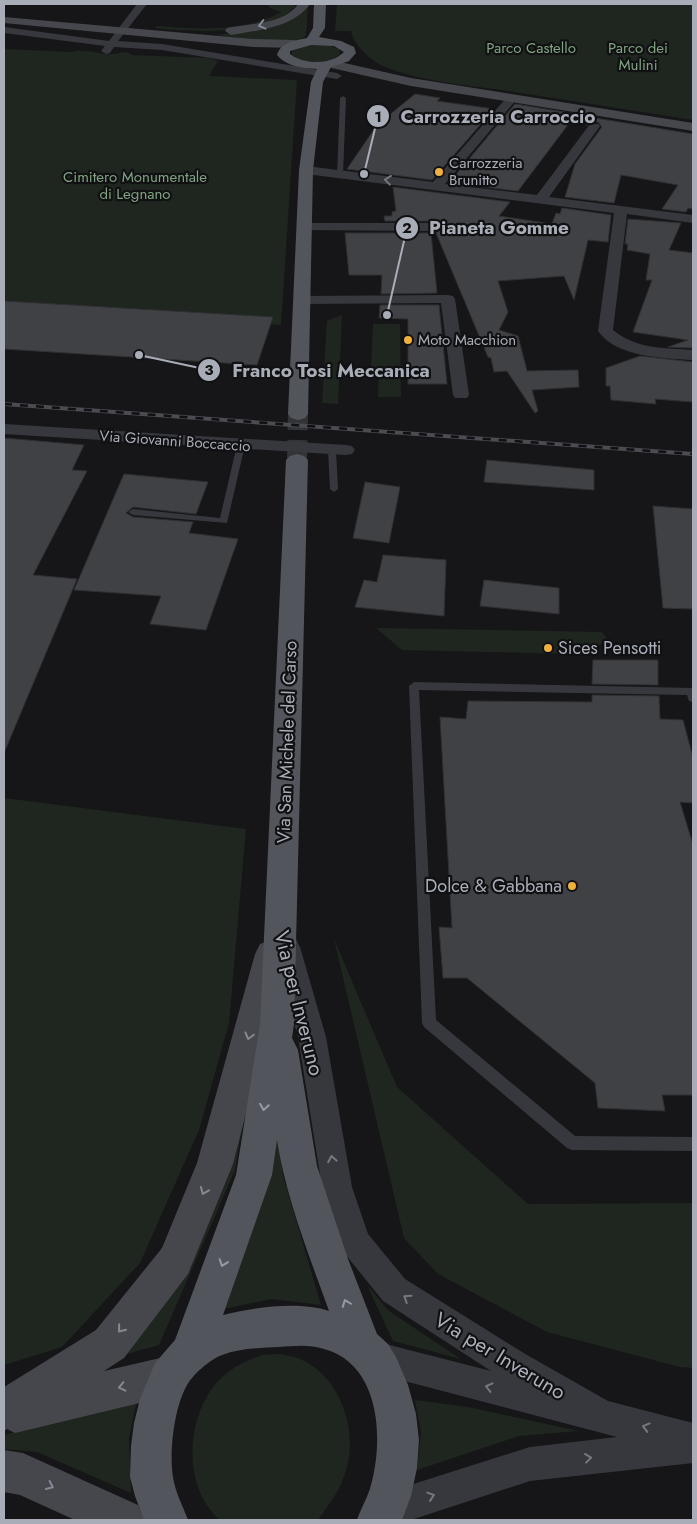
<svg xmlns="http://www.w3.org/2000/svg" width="697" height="1524" viewBox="0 0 697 1524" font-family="Jost,sans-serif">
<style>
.green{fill:#1e261f}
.building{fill:#404145;stroke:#303034}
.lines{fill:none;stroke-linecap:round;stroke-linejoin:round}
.primary-tunnel{stroke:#333438;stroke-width:20;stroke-dasharray:20 10;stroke-linecap:butt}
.lane{fill:#37383d;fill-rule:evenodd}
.street{fill:#37383d;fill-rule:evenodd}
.secondary{fill:#45474d;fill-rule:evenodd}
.primary{fill:#53555c;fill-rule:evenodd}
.rail-casing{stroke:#4a4c52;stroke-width:4}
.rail{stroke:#111113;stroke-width:2.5;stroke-dasharray:8;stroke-linecap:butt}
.oneway{stroke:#858993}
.oneway2{stroke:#757881}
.oneway3{stroke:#979ba6}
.poi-dot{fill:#f2b134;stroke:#111113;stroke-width:2}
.labels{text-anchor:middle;stroke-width:4.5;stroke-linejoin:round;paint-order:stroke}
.far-park-label{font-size:15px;fill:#7fa381;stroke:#111113}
.far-poi-label{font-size:15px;fill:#a8adb8;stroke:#111113;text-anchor:start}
.far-street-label{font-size:15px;fill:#a8adb8;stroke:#111113}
.poi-label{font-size:18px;fill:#a8adb8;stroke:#111113;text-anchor:start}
.street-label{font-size:18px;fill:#a8adb8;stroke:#111113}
.near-street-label{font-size:21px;fill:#a8adb8;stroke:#111113}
.leader{fill:none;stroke:#a8adb8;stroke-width:2}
.callout-dot{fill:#a8adb8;stroke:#111113;stroke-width:2}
.mark-label{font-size:15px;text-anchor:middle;font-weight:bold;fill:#111}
.callout-label{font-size:19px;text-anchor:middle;font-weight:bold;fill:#a8adb8;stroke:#111113;stroke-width:4.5;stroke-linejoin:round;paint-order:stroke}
</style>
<rect width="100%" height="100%" fill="#161618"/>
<path class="green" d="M267 4H297C274 36 190 32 155 28L156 26C197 29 244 33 281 12L270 8Z
M337 4H693V120C630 110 566 100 502 90 465 85 418 81 383 66 371 61 353 44 351 31H335Z
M308 7 306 36C291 48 234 36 214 35 247 32 280 26 308 7Z
M305 45H328L339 49 340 54C329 65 302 65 291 54L294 49Z
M4 49 72 52C86 48 98 54 113 54 119 53 124 52 129 53L132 55 209 58 218 61 209 76 297 80 281 325 4 308Z
M342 315 338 404 322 403 327 321Z
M373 324H400L401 397H378L379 370H371Z
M376 628 602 632 608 641 580 654 402 650Z
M4 798 246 829 229 1023 199 1130 140 1263 62 1347 4 1365Z
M334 939 397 1087 528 1204 693 1203V1368L680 1367 547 1332 438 1274 404 1238Z
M248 1094 235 1170 159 1345 127 1354Z
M278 1126 283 1176 321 1305 272 1299 224 1309Z
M367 1285 389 1311 461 1359 393 1341Z
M262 1355C269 1355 278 1353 285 1355 334 1362 359 1423 347 1467 342 1488 330 1503 318 1520H220C181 1487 186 1415 219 1380 232 1367 246 1361 262 1355Z
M137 1400 129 1438 131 1493 37 1452 4 1449V1435Z
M415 1400 468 1407 579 1431 519 1436 417 1470 421 1432Z"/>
<path class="building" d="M415 94 440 98 437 101 494 109 432 180 347 169 377 125Z
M515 104 576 114 518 191 449 183Z
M589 117 693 134V209L688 208 686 212 662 209 678 185 621 175 614 203 565 197 575 164 602 127 598 122H590L586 126Z
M393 187 510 202 499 216 552 224 556 213 560 214 562 208 611 215 608 242 588 240 574 300 564 276 498 281 508 312 499 330 518 336 527 371 578 370 579 387 532 390 538 411 535 413 507 371 494 372 491 358 488 357 436 233 445 226 437 221H431L430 219V221H385L384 216H392V212L396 211Z
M628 219 681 223 669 250 693 253V348L668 347 688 340 633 332 652 280H646L650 254 627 250 628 244H625Z
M345 233H431L437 293 381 294 382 275H349Z
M4 301 273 317 257 365 4 349Z
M380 305H439L447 384H408V319L379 318Z
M640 356 693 362V402L655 399 656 404 611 400 610 386H606V368Z
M4 438 84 445 72 470 87 471 33 575 77 579 4 753Z
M487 460 594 470V490L484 482Z
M124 474 208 482 196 514 133 507 126 513 133 517 193 522 189 533 238 539 206 630 150 624 161 596 74 590Z
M365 482 400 487 389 543 353 538Z
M653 506 693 509V609L663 608Z
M383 555 446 560 444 616 355 607 364 580 377 582Z
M484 580 559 588V614L480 606Z
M593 660H658V685L592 684Z
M592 695 659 696 660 719 683 720 693 758V803L680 802 693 845V1095H662L665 1111 598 1108 595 1083 467 978H443L439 927 452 928 440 717 466 719 468 701 592 702Z"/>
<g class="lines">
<path class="primary-tunnel" d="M297 460 298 414"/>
<path class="lane" d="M343 96 346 98 343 175 340 177 337 175 340 98Z
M241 442 245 445 227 523 133 515 128 512 133 509 220 518 237 445Z
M332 447 336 450 338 489 334 492 330 489 328 450Z
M414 682 693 688V702L689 701 687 695 419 690 436 1020 575 1136 693 1137V1151L572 1150 567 1148 424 1027 422 1023 409 686Z"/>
<path class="street" d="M137 4H147L118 41 162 44 337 73 342 76 337 79 162 50 114 47 110 53 106 54 101 51 105 46 4 33V27L109 41Z
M512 95 516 96 517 98 516 100 445 184 537 195 590 124H598L600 126 549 197 693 215V223L627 214 613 330C636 349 664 348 693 350V360C664 358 617 358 598 331L614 213 306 174 300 170 306 166 433 182 508 96Z
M304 223H436L443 227 436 231 299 230 297 227Z
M448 295 453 296 455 299 469 395 467 398H455L453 395 441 303 302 304 297 303 295 300 297 297 302 296Z
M4 424 346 445 352 446 355 450 352 454 346 455 4 434Z
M287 936 296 939 300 947 326 1037 352 1187 368 1234 405 1279 527 1355 608 1401 693 1423V1463L530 1481 411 1520H371L367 1511 372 1498 385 1493 530 1447 617 1437 374 1373 362 1369 358 1357 362 1345 374 1341 491 1371 383 1301 345 1254 322 1187 298 1037 274 947 278 939Z"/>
<path class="secondary" d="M298 4H310C293 28 258 30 231 35L225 31 227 28C250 23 283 25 298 4Z
M4 17 253 39 295 40 301 44 295 48 253 47 4 23Z
M331 60 411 78 693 123V131L411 86 327 67 325 64 327 61Z
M271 940 282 944 287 954 233 1164 188 1274 124 1358 104 1371 169 1356 183 1362 189 1376 183 1390 169 1396 15 1433 7 1429 4 1431V1387L96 1330 162 1248 197 1163 255 954 260 944Z
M4 1450 23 1453 138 1505 145 1520H75L20 1495 4 1492Z"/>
<path class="primary" d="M314 4H326L325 28 319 37 341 41 354 47 356 53 349 61 331 67 323 82 313 170 308 414 305 418 298 420 291 418 288 414 299 170 311 82 317 69C303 68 287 67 277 55 281 42 294 41 307 38L313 28ZM311 45 334 46 344 52C331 65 304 65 290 54V51Z
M297 454 304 456 308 460 294 1024 292 1038 298 1050 317 1166 348 1259 377 1334 388 1344 396 1357 408 1385 416 1414 419 1440 417 1468 411 1496 402 1520H357C361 1508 368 1497 371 1485 384 1438 380 1364 324 1349 309 1344 294 1346 279 1347 260 1348 240 1348 222 1355 209 1360 192 1375 186 1387 174 1409 169 1453 173 1477 175 1492 183 1506 188 1520H144L135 1496 130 1477 131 1446 134 1423 140 1399 155 1363 175 1340 236 1175 260 1024 286 460 290 456ZM277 1140C286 1198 309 1255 329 1311 300 1301 253 1307 223 1315L272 1175Z"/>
<defs>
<path id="rail" d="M4 404 693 454"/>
</defs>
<use href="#rail" class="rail-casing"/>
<use href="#rail" class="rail"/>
</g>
<defs><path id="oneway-chevron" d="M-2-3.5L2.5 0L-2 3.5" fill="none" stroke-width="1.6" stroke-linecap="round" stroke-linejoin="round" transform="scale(1.25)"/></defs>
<g class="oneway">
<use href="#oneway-chevron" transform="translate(262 25) rotate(166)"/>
<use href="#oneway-chevron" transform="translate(249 1036) rotate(105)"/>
<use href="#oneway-chevron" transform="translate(204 1191) rotate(112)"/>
<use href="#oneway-chevron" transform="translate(121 1329) rotate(129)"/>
<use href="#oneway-chevron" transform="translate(122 1387) rotate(167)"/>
<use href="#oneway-chevron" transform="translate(50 1486) rotate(25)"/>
</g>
<g class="oneway2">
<use href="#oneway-chevron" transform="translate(388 180) rotate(-173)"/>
<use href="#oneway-chevron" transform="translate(332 1159) rotate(-100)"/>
<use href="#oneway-chevron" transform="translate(407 1298) rotate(-147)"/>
<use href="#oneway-chevron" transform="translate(489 1387) rotate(-166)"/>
<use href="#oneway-chevron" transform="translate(646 1427) rotate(-165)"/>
<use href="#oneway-chevron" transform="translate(588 1458) rotate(-7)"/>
<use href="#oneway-chevron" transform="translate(431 1496) rotate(-18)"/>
</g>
<g class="oneway3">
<use href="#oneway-chevron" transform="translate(264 1107) rotate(99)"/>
<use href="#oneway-chevron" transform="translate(223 1263) rotate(109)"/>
<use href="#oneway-chevron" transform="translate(346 1303) rotate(-111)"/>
</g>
<g class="poi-dot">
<circle cx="439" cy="172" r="5"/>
<circle cx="408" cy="340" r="5"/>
<circle cx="548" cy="648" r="5"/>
<circle cx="572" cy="886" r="5"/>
</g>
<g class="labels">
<g class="far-park-label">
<text x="531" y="53">Parco Castello</text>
<text x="638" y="53">Parco dei<tspan x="638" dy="17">Mulini</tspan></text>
<text x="135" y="182">Cimitero Monumentale<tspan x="135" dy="17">di Legnano</tspan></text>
</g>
<g class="far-poi-label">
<text x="449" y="168">Carrozzeria<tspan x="449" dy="17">Brunitto</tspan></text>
<text x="418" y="345">Moto Macchion</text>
</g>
<g class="far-street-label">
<text transform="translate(175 441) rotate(4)" y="5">Via Giovanni Boccaccio</text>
</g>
<g class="poi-label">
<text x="558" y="654">Sices Pensotti</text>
<text x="562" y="892" text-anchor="end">Dolce &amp; Gabbana</text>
</g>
<g class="street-label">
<text transform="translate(287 742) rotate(-88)" y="6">Via San Michele del Carso</text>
</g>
<g class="near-street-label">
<text transform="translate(299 1003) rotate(76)" y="7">Via per Inveruno</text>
<text transform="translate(500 1356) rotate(31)" y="7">Via per Inveruno</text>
</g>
</g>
<path class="leader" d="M364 174L378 116M387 315L407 228M139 355L209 370"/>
<g class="callout-dot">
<circle cx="364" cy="174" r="5"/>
<circle cx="387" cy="315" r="5"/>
<circle cx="139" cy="355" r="5"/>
<circle cx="378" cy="116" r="12"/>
<circle cx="407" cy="228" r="12"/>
<circle cx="209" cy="370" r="12"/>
</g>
<g class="mark-label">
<text x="378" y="122">1</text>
<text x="407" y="233">2</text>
<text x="209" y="375">3</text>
</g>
<g class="callout-label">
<text x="498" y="123">Carrozzeria Carroccio</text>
<text x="499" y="234">Pianeta Gomme</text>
<text x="331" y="377">Franco Tosi Meccanica</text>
</g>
<rect width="697" height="1524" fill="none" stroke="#a8adb8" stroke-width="10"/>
</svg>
